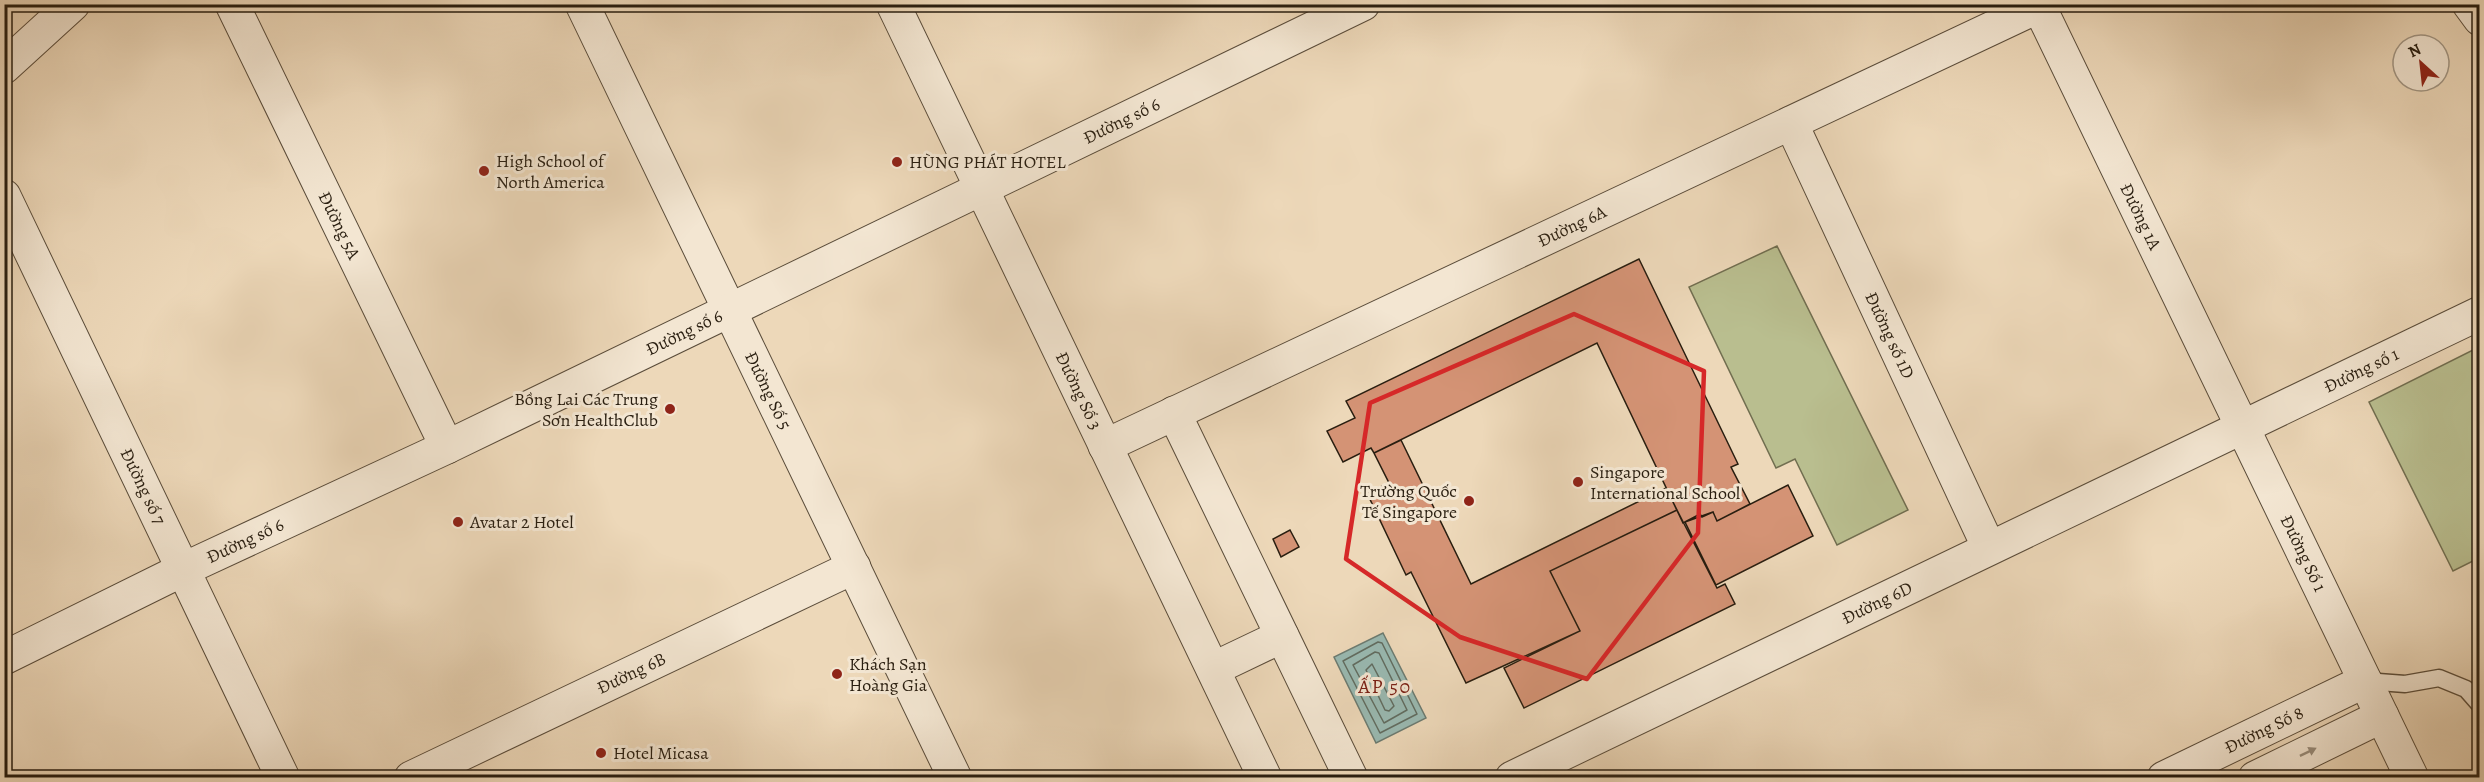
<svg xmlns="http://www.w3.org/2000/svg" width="2484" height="782" viewBox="0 0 2484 782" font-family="Alegreya,serif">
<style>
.green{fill:#b9be8f;stroke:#716e50;stroke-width:1.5}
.water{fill:#99b9b1;stroke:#6c7b71;stroke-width:1.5}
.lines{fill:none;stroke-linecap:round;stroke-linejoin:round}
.shore{stroke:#616c60;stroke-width:1.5}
.building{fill:#d49375;stroke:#291e10;stroke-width:1.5}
.lane-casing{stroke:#5a4c3a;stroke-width:19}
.street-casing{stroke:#5a4c3a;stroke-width:35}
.lane{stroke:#f3e6d2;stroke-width:16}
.street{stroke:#f3e6d2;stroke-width:33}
.oneway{fill:#988c7b}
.marked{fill:none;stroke:#d62828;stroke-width:4.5;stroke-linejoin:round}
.poi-dot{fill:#8f2418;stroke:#f3e6d2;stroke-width:2}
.labels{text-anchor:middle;stroke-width:6;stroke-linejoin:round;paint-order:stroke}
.street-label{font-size:18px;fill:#291e10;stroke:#f3e6d2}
.poi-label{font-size:18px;fill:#291e10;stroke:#f3e6d2;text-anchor:start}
.neighbourhood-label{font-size:20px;letter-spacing:1.5px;fill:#7a1f14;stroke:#f3e6d2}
</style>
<rect width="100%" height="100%" fill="#edd8b9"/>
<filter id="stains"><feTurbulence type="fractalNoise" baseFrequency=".00333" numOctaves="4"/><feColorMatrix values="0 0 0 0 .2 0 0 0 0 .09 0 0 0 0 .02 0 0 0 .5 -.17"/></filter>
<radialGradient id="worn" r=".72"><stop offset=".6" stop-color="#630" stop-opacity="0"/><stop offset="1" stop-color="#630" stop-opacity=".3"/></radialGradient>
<path class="green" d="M1777 246 1908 510 1837 545 1795 459 1776 468 1689 287Z
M2479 347V558L2453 571 2369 402Z"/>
<path class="water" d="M1383 633 1426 718 1376 743 1334 657Z"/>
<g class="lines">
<path class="shore" d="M1378 642 1382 643 1417 714 1380 733 1343 661Z
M1375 652 1379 653 1407 710 1384 723 1353 665Z
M1372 664 1394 706 1389 711 1385 710 1366 670Z"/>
</g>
<path class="building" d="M1639 259 1738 464 1731 467 1750 504 1717 521 1713 512 1702 517 1700 514 1683 523 1597 343 1374 453 1371 448 1343 462 1327 431 1355 418 1346 401Z
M1401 440 1471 584 1666 488 1677 510 1550 571 1580 631 1466 683 1411 572 1406 575 1367 493 1389 483 1374 453Z
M1788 485 1813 536 1716 585 1685 522 1713 512 1717 521Z
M1677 510 1717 588 1725 584 1735 604 1524 708 1504 668 1580 631 1550 571Z
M1290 530 1299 547 1281 557 1273 539Z"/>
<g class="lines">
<defs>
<path id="lane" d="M2365 681 2405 684 2439 678 2466 689 2480 705"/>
<g id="street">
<path id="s1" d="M232 4 447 447"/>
<path id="s2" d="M582 4 955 778"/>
<path id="s3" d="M893 4 1265 778"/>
<path id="s4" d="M2038 4 2412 778"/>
<path d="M2469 4 2480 19"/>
<path d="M4 67 73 4"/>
<path id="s5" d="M1791 123 1989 548"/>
<path id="s6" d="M4 196 283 778"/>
<path d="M1174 413 1351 778"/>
<path id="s7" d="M1105 446 2039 6"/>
<path id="s8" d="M4 658 182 570 447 447 1363 4"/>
<path d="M1213 669 1282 636"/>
<path id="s9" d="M411 778 854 567"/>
<path id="s10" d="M1512 778 2480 313"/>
<path id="s11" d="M2164 778 2365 681"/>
<path d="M2255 778 2382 716"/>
</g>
</defs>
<use href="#lane" class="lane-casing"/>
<use href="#street" class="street-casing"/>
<use href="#lane" class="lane"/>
<use href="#street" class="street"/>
</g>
<defs><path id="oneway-solid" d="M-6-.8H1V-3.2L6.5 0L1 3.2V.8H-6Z" transform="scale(1.5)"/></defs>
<use class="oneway" href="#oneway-solid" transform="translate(2308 752) rotate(-26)"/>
<path class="marked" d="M1574 314 1704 371 1698 533 1587 679 1460 637 1346 559 1370 403Z"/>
<g class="poi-dot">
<circle cx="897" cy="162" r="6"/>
<circle cx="484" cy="171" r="6"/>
<circle cx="670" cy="409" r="6"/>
<circle cx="1578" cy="482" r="6"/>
<circle cx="1469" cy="501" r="6"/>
<circle cx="458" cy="522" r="6"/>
<circle cx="837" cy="674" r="6"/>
<circle cx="601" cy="753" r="6"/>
</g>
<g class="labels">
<g class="street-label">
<text dy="6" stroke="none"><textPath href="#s8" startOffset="1240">Đường số 6</textPath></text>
<text dy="6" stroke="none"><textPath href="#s4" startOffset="236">Đường 1A</textPath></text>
<text dy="6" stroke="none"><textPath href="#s1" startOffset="246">Đường 5A</textPath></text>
<text dy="6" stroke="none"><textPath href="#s7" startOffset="516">Đường 6A</textPath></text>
<text dy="6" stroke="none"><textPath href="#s8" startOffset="754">Đường số 6</textPath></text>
<text dy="6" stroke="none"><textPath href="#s5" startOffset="234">Đường số 1D</textPath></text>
<text dy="6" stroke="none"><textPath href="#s10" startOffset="942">Đường số 1</textPath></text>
<text dy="6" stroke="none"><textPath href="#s2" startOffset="429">Đường Số 5</textPath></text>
<text dy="6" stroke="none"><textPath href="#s3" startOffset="429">Đường Số 3</textPath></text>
<text dy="6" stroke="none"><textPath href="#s6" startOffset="322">Đường số 7</textPath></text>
<text dy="6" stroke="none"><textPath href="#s8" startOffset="268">Đường số 6</textPath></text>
<text dy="6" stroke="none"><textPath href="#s4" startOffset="610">Đường Số 1</textPath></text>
<text dy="6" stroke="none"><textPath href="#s10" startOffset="405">Đường 6D</textPath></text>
<text dy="6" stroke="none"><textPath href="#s9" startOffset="244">Đường 6B</textPath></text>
<text dy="6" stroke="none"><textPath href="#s11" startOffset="111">Đường Số 8</textPath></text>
</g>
<g class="poi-label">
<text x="496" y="167">High School of<tspan x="496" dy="21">North America</tspan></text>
<text x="909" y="168">HÙNG PHÁT HOTEL</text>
<text x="658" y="405" text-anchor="end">Bồng Lai Các Trung<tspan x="658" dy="21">Sơn HealthClub</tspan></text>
<text x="1590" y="478">Singapore<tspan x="1590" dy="21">International School</tspan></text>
<text x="1457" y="497" text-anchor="end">Trường Quốc<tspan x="1457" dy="21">Tế Singapore</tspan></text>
<text x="470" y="528">Avatar 2 Hotel</text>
<text x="849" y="670">Khách Sạn<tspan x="849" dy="21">Hoàng Gia</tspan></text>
<text x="613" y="759">Hotel Micasa</text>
</g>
<g class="neighbourhood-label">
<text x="1385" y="693">ẤP 50</text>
</g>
</g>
<rect width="2484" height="782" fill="none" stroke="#edd8b9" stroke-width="24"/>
<rect x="6" y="6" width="2472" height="770" fill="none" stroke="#291e10" stroke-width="3"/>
<rect x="12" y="12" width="2460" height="758" fill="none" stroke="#291e10" stroke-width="1.5"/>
<g transform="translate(2421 63) rotate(333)"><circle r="28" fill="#f3e6d2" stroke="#a29684" stroke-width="1.5"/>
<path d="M0-4.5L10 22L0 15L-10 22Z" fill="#8f2418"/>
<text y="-9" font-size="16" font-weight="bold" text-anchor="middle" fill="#291e10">N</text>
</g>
<rect width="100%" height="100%" filter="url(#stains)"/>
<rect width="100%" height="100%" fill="url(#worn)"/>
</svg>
